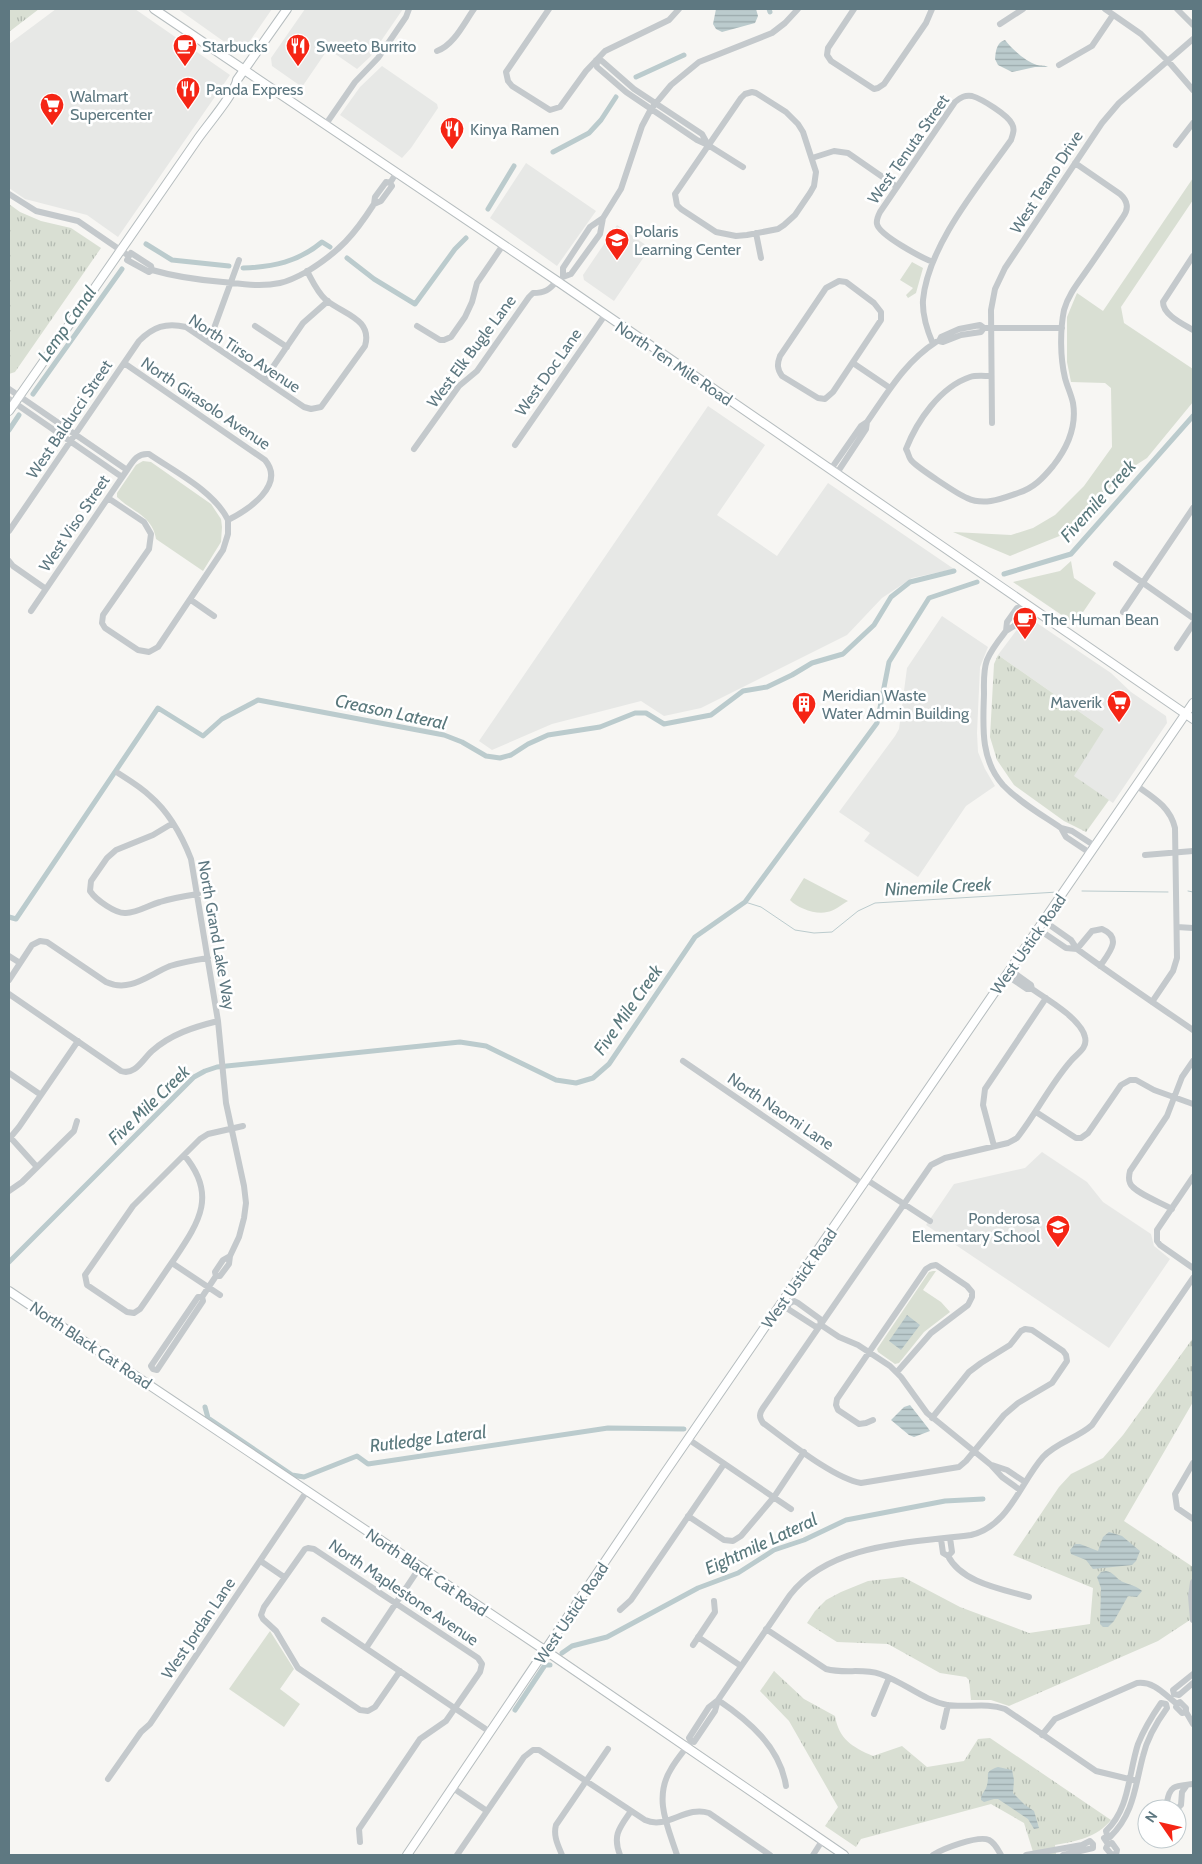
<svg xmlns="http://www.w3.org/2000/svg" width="1202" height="1864" viewBox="0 0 1202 1864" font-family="Cabin,sans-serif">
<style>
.built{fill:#e7e8e6}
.grass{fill:url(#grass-tufts)}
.green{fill:#d9dfd3}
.water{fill:url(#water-rules)}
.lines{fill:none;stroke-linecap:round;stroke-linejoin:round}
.stream{stroke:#bbcbcd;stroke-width:1}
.canal{stroke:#bbcbcd;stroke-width:5}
.major-casing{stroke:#b6bdbf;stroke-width:10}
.minor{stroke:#c4c9cc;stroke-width:6}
.major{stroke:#fff;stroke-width:8}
.labels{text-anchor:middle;stroke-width:5;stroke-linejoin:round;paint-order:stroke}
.poi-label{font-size:16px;fill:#5e7881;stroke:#fff;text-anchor:start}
.street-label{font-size:16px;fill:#5e7881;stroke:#fff}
.water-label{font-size:18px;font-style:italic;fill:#59787c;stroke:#fff}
</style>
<defs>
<pattern id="grass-tufts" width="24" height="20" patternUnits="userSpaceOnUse" patternTransform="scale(1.25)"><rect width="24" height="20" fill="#d9dfd3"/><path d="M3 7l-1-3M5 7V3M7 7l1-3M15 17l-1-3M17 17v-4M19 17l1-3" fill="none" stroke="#b3bab1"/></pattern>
<pattern id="water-rules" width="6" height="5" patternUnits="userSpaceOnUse" patternTransform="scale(1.25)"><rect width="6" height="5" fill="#bbcbcd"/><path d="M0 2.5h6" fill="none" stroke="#9baaac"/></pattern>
</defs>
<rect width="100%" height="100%" fill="#f7f6f3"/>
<path class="built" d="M56 9H135L230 75 118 237 87 215 25 199 9 188V44Z
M178 9H272L247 45 241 48H233Z
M305 9H403L370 57 357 69 328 49 302 87 272 66 271 58Z
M382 66 437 104 438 108 411 148 402 158 340 115 360 87Z
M526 163 596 211 557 266 490 218Z
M617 225 650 248 614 301 584 280 583 275Z
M708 406 765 445 717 515 777 556 828 483 954 569 912 578 882 598 847 635 701 708 664 716 641 701 552 724 492 750 479 741Z
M942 616 988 647 980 667 977 733 978 752 985 769 995 786 966 806 918 877 864 841 870 833 839 812 895 736 899 729 907 668Z
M1025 619H1031L1111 673 1131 692 1166 716 1167 723 1113 803 1073 776 1104 729 998 655Z
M1042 1152 1087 1182 1103 1202 1151 1234 1154 1246 1170 1259 1109 1348 926 1225 954 1184 1025 1168Z"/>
<path class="grass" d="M9 9H39L9 32Z
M9 204 20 212 41 221 71 228 101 248 15 372 9 374Z
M998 655 1104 729 1074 776 1109 800 1086 832 1064 821 1014 785 997 760 990 737 994 664Z
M1193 1338V1402L1124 1521 1193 1567V1618L1158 1641 1009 1706 991 1700H971L969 1680 966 1677 940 1673 888 1644 837 1642 807 1623 815 1611 826 1600 841 1592 868 1581 903 1577 960 1607 1029 1633 1090 1624 1093 1588 1013 1555 1059 1487 1071 1474 1103 1458 1123 1435Z
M774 1671 804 1699 835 1716C839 1739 852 1747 873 1756L902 1746 927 1767 964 1761 978 1739 990 1738 1111 1820C1096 1838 1077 1841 1055 1845L1056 1855H1034L1024 1823 991 1804 861 1839 856 1847 825 1826 838 1807 789 1721 760 1691Z"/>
<path class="green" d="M1193 178V200L1121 307 1124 323 1193 369V402L1147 458 1122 474 1081 520 1062 535 1010 556 953 532 1011 535 1033 528 1055 515 1084 486 1112 447 1111 388 1105 383 1071 382 1067 362V317L1077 293 1103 311Z
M912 262 923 268 916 293 908 298 906 295 913 288 900 280Z
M143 461 151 462 211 504 221 519 222 527 221 542 203 571 156 539C153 516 131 511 117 497V493L136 465Z
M1071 561 1074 578 1096 593 1075 624 1013 582 1060 571Z
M804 878 848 901C841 905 834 911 827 912 816 915 797 908 790 900Z
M933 1271H936L923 1290 941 1302 950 1312 924 1332 899 1363 895 1364 878 1352 877 1349 929 1272Z
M270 1631 294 1669 280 1689 300 1704 284 1727 229 1689Z"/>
<path class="water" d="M716 9H756L758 16 755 23 722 32 716 29 713 24Z
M1005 40C1012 49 1025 61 1037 65 1041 66 1045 65 1048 67H1035L1012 72 998 65 995 59C996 51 996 43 1005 40Z
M907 1315 920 1325 901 1350 889 1341Z
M910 1405 928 1428 930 1431 914 1437 909 1435 891 1420 904 1407Z
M1109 1532 1122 1536 1140 1551 1136 1561 1132 1565 1093 1569 1086 1560 1071 1554 1070 1550 1075 1544H1080L1098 1551 1103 1537Z
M1106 1571C1114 1572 1116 1579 1123 1582 1130 1585 1137 1586 1142 1591L1137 1597 1128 1596 1114 1621 1108 1627H1103L1100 1624 1101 1588 1097 1577 1101 1572Z
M998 1767 1012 1770 1014 1780 1013 1793 1025 1805 1034 1811 1039 1828 1034 1829 1028 1819 998 1799H994L984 1802 981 1800C981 1793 986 1791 987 1785 990 1774 983 1772 998 1767Z"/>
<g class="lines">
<path class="stream" d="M1082 891 1168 892
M1188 891 1193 892
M745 902 761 907 795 930 814 933 832 932 858 911 875 903 1058 892"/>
<path class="canal" d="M769 9 770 12
M636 77 684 55
M553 152 589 133 601 120 616 97
M488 209 514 166
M146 244 172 260 229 266
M347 258 374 279 415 304 455 249 466 238
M243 268C273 267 298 262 322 242L330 247
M33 394 122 269
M9 430 19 415
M1004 574 1071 554 1193 416
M9 917 16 919 158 708 203 736 222 719 258 700 444 735 462 742 486 756 500 758 511 755 528 744 548 735 600 727 635 713H646L664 724 711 715 743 691 767 687 792 675 812 663 843 654 874 625 891 597 910 582 954 571
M9 1262 194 1077 205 1071 217 1067 460 1042 486 1046 556 1080 576 1083 593 1078 609 1064 695 937 745 902 877 723 889 662 929 598 977 582
M205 1407 208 1418 292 1475 304 1477 357 1456 368 1464 608 1428 684 1429
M562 1653 572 1646 607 1637 698 1588 738 1573 774 1550 804 1540 846 1520 945 1501 983 1499
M515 1710 545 1665H550"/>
<defs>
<path id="major" d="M154 9 557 281 1193 719
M9 411C72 321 135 230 197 140 205 128 236 92 237 80L287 9
M9 1291 552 1655 844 1855
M407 1855 662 1477 1193 703"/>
</defs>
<use href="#major" class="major-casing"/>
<path class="minor" d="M549 9 506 72 508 81 512 86 550 110 560 107 586 71 605 51 669 20 679 9
M854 9 828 48 827 55 831 61 874 89 878 88 884 84 926 23 932 9
M1105 9 1141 34 1168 61 1193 90
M1177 9 1193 25
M1000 24 1023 9
M437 51C454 45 464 23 474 9
M1059 65 1092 46 1113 15
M752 92 756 93 786 112 798 124 803 132 816 172 814 186 810 193 795 215 784 225 778 229 747 235 736 236 716 232 681 209 677 205 675 194 741 98 745 94Z
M326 124 355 82 378 58 406 17 409 9
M708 145 702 134 634 89 602 61 596 60 597 67 626 92 697 140 708 145 743 167
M1176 145 1193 123
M812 158 834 151 848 153 897 187
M390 183 386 182 375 197 374 204 381 201 392 186 390 183 397 172
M9 194 36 211 78 221 129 256 127 260 149 272 152 270 151 266 131 253 129 256
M603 218 590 227 563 268V277L571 274 600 234 603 218 621 189 642 126 651 109 671 85 699 62 772 33 785 23 798 9
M756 233 761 258
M1193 256 1163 302C1163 315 1183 324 1193 330
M933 262C922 258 879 235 877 224 876 220 878 216 880 212L955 102C961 97 965 95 972 96 982 99 1008 115 1012 124 1015 129 1013 134 1011 140 980 184 928 245 923 300 922 316 927 330 933 344
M152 270C176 277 199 280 223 282 242 284 261 287 280 283 290 281 299 276 308 271 340 251 354 235 374 204
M839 281 846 282 874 303 881 312V320L833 392 825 399 818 398 782 376C777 369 777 364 780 356L826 288Z
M255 326 287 347
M417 326 440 340H444L451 337 465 317 472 302 477 283 503 245
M984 328 981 332 961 335 943 342 939 341 941 337 959 329 980 325 984 328H1062
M207 341 213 331 239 260
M853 363 890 388
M990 376C984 376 976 375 970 377 940 387 917 421 906 449 908 452 909 458 911 460 915 466 959 495 967 498 984 506 1001 499 1018 493 1034 488 1043 478 1053 466 1068 447 1077 427 1073 403 1071 394 1067 386 1065 378 1060 357 1060 330 1064 310 1068 295 1078 283 1087 270 1099 253 1111 235 1123 217 1129 209 1128 201 1120 194L1075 163
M264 380 303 323 328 301
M9 389 127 470
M9 399 122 477
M867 422C888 392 905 362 936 342
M992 423 991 310 995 289 1005 268 1102 123 1119 103 1193 39
M515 445 605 315
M414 449 459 386 477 371 529 297 533 293C545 293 549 290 557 281
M831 469 861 426 867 422 866 429 837 473
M108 498 144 522 151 534 149 549 103 615 102 623 105 628 138 650 149 652 158 647 223 550 228 534V520C248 510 286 485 265 460L124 363
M9 531 139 341C153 327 166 322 186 327L304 407 311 409 321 407 365 346C373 319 343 314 326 300 317 292 313 282 307 271
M9 561 13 566 46 589
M1116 564 1193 618
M191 600 214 616
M1023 607 1024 613 1014 626 1006 631 1007 622 1017 608Z
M31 611 127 470C133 461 137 453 149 454 175 472 214 491 228 520
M1123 612 1193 508
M1006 631C999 640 991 650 987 660 983 671 984 683 984 694 983 726 980 759 1003 785 1019 802 1042 815 1061 828
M1177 648 1193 624
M118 773C129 780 141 787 150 796 170 813 182 836 191 859L218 1021 226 1103 244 1186 246 1203 244 1218 239 1237 230 1256
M1137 786C1154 798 1170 807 1175 828L1177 958 1173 971 1152 1002
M173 823 153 835 116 850 107 858 91 881 90 891C96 900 116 914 126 913 137 913 149 905 160 902 172 898 185 896 198 894
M1090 853 1066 837 1061 828 1072 831 1095 846
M1145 855 1193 851
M1177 927 1193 928
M1038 929 1066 948 1077 949 1071 940 1044 921
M9 956 20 963
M1100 966C1109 953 1123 938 1102 929L1092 931 1077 949C1115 977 1154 1003 1193 1030
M1006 975 1027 989H1032L1031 985 1010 970
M9 980 32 945 40 941 47 942 106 982C130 993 148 975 170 966 183 962 195 960 208 958
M9 994 121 1071C135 1076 143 1059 152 1051 171 1034 194 1027 218 1021
M683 1061 864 1185
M9 1073 41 1095
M1036 1112 1076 1138H1081L1088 1133 1121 1085 1130 1080H1136L1154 1090 1193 1104
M10 1137 37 1167
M9 1139 19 1127 78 1041
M994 1146 983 1105 985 1089 1046 998
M184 1155C217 1194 200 1221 175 1258 163 1275 152 1292 140 1309L134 1313 127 1312 87 1285 85 1275 133 1206 200 1139 208 1134 243 1126
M1193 1177 1157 1230V1241L1160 1245 1193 1268
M867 1180 930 1221
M9 1191 22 1182 74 1131 77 1121
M1172 1209C1162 1203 1133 1192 1130 1183 1128 1179 1129 1175 1130 1171L1167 1116 1182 1077 1193 1061
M230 1256 229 1264 220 1276H216L215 1272 223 1260Z
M172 1263 220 1295
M202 1297 203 1301 157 1370 153 1369 151 1366 198 1297H202L216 1276
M784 1301 788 1304V1309L816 1327 821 1325 820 1319 798 1303 794 1301 788 1304
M821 1325 839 1337 858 1345 890 1366 901 1377 927 1413 991 1465 1002 1477 1020 1490
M932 1418 969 1372 981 1363 1010 1345 1021 1331 1025 1329 1032 1330 1063 1351 1066 1355 1067 1361 1052 1383 1018 1403 1004 1415 966 1461 959 1467 861 1483C833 1478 788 1441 763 1423 759 1417 759 1414 763 1408L931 1165 945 1158 1008 1143 1017 1138C1036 1114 1050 1085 1070 1062 1076 1054 1088 1049 1085 1037 1081 1019 1047 999 1032 989
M873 1420 866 1423 859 1424 838 1410 836 1405 837 1399 926 1269 931 1266 936 1265 967 1286 972 1292V1297L968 1305 931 1333 897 1372
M688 1439 791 1509
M1193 1463 1175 1494 1177 1508 1193 1519
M992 1465 1007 1470 1025 1482
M688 1516 724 1540 733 1541 741 1536 774 1497 804 1452
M941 1539 943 1553 948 1556 952 1552 950 1538
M948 1556C962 1583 1002 1589 1029 1597
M262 1562 284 1577
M1193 1582 1191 1596 1193 1620
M620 1610 631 1600 724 1464
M324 1620 490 1732
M766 1629 826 1669C844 1674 863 1668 880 1674 904 1682 923 1700 947 1705 967 1708 986 1702 1005 1709L1096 1771 1137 1781
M698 1637 741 1666
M693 1645 715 1612 714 1601
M366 1648 420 1567
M1193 1674 1173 1690 1174 1694 1179 1695 1193 1683
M718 1700 715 1711 694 1742 691 1741 689 1738 709 1707 718 1700 790 1595C830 1543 911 1543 971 1535 1009 1526 1020 1483 1043 1457 1057 1442 1078 1438 1092 1425L1193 1278
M718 1700C749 1721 780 1747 786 1786
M1161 1703 1166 1704 1167 1708C1156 1723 1147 1739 1143 1756 1135 1786 1134 1814 1110 1837L1107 1835 1106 1831C1130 1808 1128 1775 1138 1744 1144 1729 1152 1716 1161 1703Z
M1186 1712 1193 1724
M874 1714 889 1678
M943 1727 948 1705
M1042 1735 1055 1719 1137 1683C1154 1681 1164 1694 1177 1704L1180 1702 1186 1708V1712L1182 1713 1176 1707 1177 1704
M108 1779 141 1732 150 1724 307 1491
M453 1788 487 1811
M1171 1809 1167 1802C1170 1784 1177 1786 1193 1784
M1177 1809 1181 1805 1182 1792 1187 1785
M1104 1838 1108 1844 1112 1843 1117 1850 1116 1855
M360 1842 359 1829 420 1739 446 1721 480 1672 482 1664 478 1658 314 1549 308 1548 305 1549 264 1607 261 1615 263 1619 276 1631 298 1668 360 1710 368 1711 375 1707 400 1671
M1108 1844 1106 1848 1111 1854 1115 1855
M457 1855 524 1757 533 1750H539L645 1820C667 1830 686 1805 709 1813L770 1855
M562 1855C558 1845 553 1836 556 1825L608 1749
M620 1855C612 1835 620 1827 631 1811
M677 1855C668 1827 653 1798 671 1769 676 1760 683 1752 689 1744
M813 1855 822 1841
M933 1855C942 1849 978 1835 989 1840 995 1843 998 1850 1001 1855
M1026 1855 1082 1845 1090 1841 1093 1844V1848L1063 1855"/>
<use href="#major" class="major"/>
</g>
<defs>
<symbol id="cafe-pin" viewBox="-11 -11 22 30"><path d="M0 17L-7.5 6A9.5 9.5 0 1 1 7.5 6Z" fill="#f52515" stroke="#fff"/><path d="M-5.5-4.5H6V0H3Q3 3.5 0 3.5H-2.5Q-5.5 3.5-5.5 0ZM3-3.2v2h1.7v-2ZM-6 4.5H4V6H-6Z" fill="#fff"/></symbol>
<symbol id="restaurant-pin" viewBox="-11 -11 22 30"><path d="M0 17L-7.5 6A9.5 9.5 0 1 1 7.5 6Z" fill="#f52515" stroke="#fff"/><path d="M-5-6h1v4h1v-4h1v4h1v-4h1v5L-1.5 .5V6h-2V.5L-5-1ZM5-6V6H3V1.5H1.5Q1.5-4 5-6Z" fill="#fff"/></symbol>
<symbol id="supermarket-pin" viewBox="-11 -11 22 30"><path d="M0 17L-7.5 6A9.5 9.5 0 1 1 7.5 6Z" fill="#f52515" stroke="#fff"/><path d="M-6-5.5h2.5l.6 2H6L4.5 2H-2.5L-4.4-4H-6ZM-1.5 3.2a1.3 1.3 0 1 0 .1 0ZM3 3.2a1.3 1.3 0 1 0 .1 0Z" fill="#fff"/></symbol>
<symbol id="school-pin" viewBox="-11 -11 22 30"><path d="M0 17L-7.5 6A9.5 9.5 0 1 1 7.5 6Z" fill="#f52515" stroke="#fff"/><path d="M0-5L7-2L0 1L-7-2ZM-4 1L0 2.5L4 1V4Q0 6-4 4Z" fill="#fff"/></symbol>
<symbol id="building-pin" viewBox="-11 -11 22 30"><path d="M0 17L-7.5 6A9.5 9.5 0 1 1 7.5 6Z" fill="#f52515" stroke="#fff"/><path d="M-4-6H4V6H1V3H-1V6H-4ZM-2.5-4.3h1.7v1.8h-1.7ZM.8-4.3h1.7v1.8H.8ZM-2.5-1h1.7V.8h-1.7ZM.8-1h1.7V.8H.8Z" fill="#fff"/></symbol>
</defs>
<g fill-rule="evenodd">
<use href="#cafe-pin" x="171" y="32" width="28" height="38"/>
<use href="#restaurant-pin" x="284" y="32" width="28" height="38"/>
<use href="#restaurant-pin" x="174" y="75" width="28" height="38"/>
<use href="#supermarket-pin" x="38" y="91" width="28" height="38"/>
<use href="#restaurant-pin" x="438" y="115" width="28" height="38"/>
<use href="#school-pin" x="603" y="226" width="28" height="38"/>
<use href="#cafe-pin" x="1011" y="605" width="28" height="38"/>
<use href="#supermarket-pin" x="1105" y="688" width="28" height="38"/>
<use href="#building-pin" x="790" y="690" width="28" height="38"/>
<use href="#school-pin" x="1044" y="1213" width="28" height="38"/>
</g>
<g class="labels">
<g class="poi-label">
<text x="202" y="52">Starbucks</text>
<text x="316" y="52">Sweeto Burrito</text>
<text x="206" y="95">Panda Express</text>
<text x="70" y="102">Walmart<tspan x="70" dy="18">Supercenter</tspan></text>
<text x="470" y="135">Kinya Ramen</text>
<text x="634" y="237">Polaris<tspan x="634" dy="18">Learning Center</tspan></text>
<text x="1042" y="625">The Human Bean</text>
<text x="822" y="701">Meridian Waste<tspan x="822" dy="18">Water Admin Building</tspan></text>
<text x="1102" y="708" text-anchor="end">Maverik</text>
<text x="1040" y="1224" text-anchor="end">Ponderosa<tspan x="1040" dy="18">Elementary School</tspan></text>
</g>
<g class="street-label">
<text transform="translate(908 149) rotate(-55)" y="6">West Tenuta Street</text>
<text transform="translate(1046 182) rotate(-57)" y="6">West Teano Drive</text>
<text transform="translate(471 351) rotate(-53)" y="6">West Elk Bugle Lane</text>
<text transform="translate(245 353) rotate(33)" y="6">North Tirso Avenue</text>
<text transform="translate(674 363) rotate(34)" y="6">North Ten Mile Road</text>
<text transform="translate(548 372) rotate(-55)" y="6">West Doc Lane</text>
<text transform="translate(206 403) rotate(34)" y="6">North Girasolo Avenue</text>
<text transform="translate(69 419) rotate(-56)" y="6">West Balducci Street</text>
<text transform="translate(74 523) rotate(-56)" y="6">West Viso Street</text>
<text transform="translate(217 935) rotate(80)" y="6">North Grand Lake Way</text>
<text transform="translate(1028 944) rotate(-55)" y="6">West Ustick Road</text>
<text transform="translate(781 1111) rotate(34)" y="6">North Naomi Lane</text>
<text transform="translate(799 1278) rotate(-55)" y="6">West Ustick Road</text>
<text transform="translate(91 1345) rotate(34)" y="6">North Black Cat Road</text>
<text transform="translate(427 1572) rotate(34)" y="6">North Black Cat Road</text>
<text transform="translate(404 1592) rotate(34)" y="6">North Maplestone Avenue</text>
<text transform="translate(571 1613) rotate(-56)" y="6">West Ustick Road</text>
<text transform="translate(198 1628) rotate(-56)" y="6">West Jordan Lane</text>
</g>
<g class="water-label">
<text transform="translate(67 324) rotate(-55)" y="6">Lemp Canal</text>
<text transform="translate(1098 501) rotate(-48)" y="6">Fivemile Creek</text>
<text transform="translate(391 712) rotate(12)" y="6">Creason Lateral</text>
<text transform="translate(938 887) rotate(-3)" y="6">Ninemile Creek</text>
<text transform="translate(628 1010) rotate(-55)" y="6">Five Mile Creek</text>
<text transform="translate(149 1105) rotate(-44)" y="6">Five Mile Creek</text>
<text transform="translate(428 1439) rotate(-7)" y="6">Rutledge Lateral</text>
<text transform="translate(761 1544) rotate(-25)" y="6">Eightmile Lateral</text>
</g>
</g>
<rect width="1202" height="1864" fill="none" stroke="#5e7881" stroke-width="20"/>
<g transform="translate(1162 1824) rotate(304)"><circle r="24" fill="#ffffff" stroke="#bfc9cd"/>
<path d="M0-4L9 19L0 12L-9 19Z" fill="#f52515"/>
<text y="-8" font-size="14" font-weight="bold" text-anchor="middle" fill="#5e7881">N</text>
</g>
</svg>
